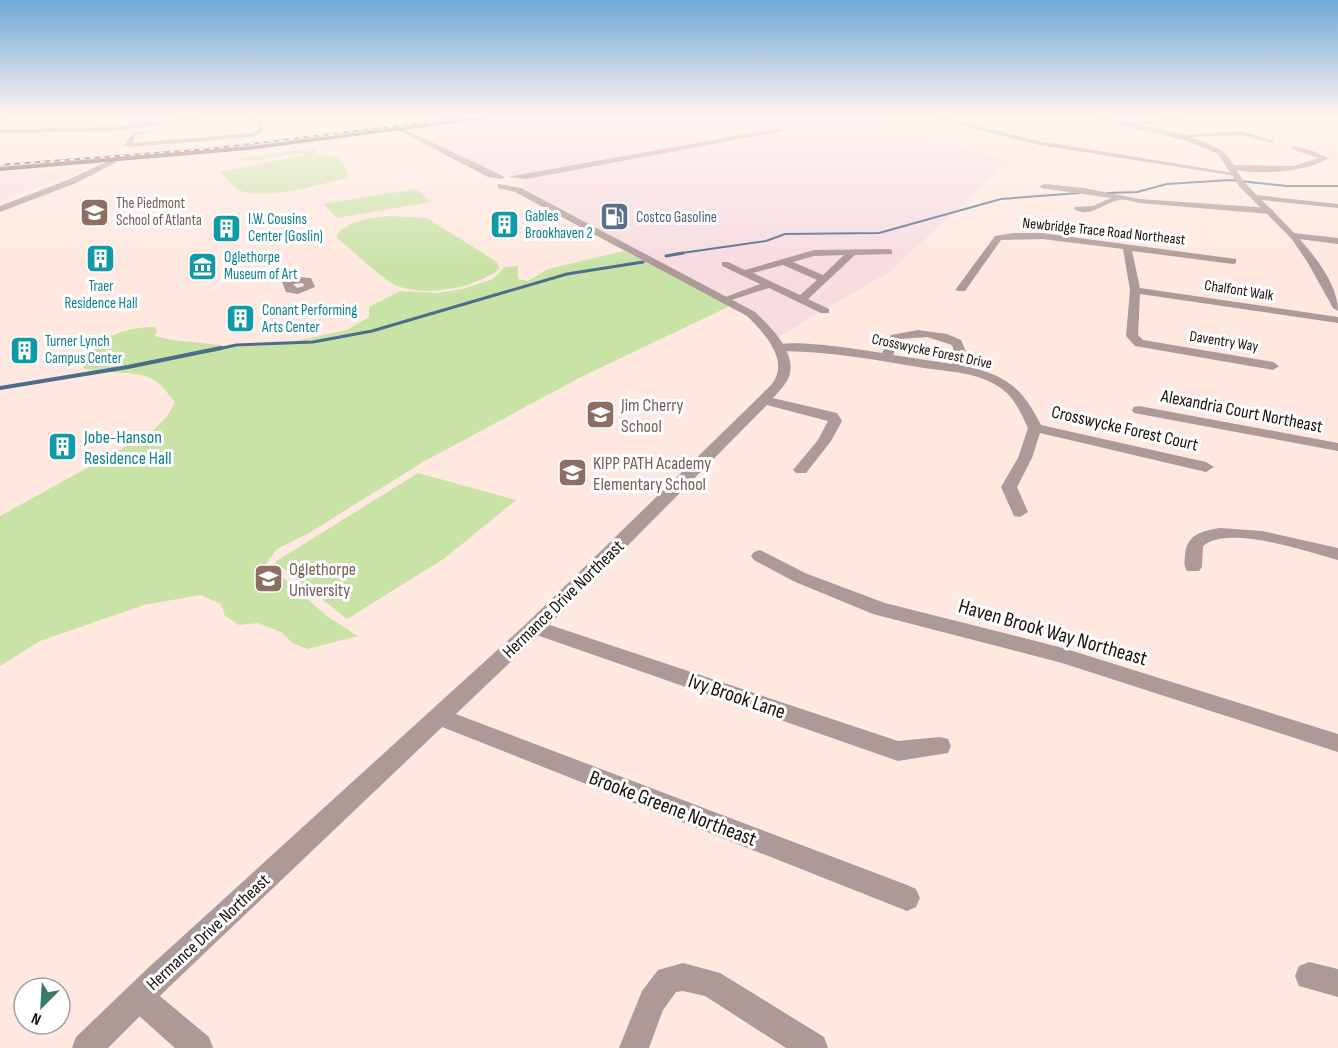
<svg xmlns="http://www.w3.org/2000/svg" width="1338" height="1048" viewBox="0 0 1338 1048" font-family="'Sofia Sans Condensed',sans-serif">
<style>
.commercial{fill:#f7dce0}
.green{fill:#c9e3a7}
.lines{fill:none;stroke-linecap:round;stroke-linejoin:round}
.stream-far2{stroke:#4c6d8a;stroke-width:2}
.stream-far1{stroke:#4c6d8a;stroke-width:3}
.stream{stroke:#4c6d8a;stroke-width:4}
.minor{fill:#ac9a99;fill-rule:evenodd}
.tertiary{fill:#ac9a99;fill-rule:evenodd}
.trunk{fill:#694b49;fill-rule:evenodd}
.rail-casing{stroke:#42342f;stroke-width:2}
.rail{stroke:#fff;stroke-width:1.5;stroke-dasharray:5;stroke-linecap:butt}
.labels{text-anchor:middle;stroke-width:6;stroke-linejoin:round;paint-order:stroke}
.far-education-label{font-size:15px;fill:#785e54;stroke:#fff;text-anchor:start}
.far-culture-label{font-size:15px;fill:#0d838f;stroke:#fff;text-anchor:start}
.far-service-label{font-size:15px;fill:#4e5e75;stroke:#fff;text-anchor:start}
.far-street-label{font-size:15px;fill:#1c100b;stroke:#fff}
.education-label{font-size:18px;fill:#785e54;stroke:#fff;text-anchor:start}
.street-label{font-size:18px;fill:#1c100b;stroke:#fff}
.culture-label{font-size:18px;fill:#0d838f;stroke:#fff;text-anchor:start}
.near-street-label{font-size:21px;fill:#1c100b;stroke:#fff}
</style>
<rect width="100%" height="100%" fill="#fee8df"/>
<path class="commercial" d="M517 117H832L1011 160 889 272 778 337 732 301 523 188 525 177 497 174 421 137 414 131Z
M79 168 83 170 0 201V172Z"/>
<path class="green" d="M316 148 315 154C335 156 342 154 348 175L346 178C319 184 262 203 237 189 231 185 226 177 220 172L307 154C284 153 261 163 238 160L246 157Z
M416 189 431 202 337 218 323 204Z
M389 216 427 218 497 262 499 269C476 288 425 297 397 286 383 280 350 248 336 237 345 220 372 218 389 216Z
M624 251 730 306 581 377 423 462 309 533 277 549 264 567 278 573 328 617 358 636 307 649 291 642 281 632 258 623 239 625 225 616 221 604 200 595 144 605 40 641 0 666V516L152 432 168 415 175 402C169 396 163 386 156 381 139 369 105 375 83 368 92 338 125 327 154 327L157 330 155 336 173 340 239 347 283 344 347 330 369 317V307L400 291 437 293 463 289 493 279 505 267 518 266V279L528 281 548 269Z
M418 473 516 500 445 558 347 619 275 562Z"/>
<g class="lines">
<path class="stream-far2" d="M1107 193 1137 192 1167 184 1230 180 1287 186H1338
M675 254 766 241 785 234 879 233 1001 199 1079 193"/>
<path class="stream-far1" d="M666 256 683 253
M214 350 236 345 313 342 372 331 567 274 643 262"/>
<path class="stream" d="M0 388 128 367 221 348"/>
<path class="minor" d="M11 117 10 118 0 122V118Z
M192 117H212L116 131 0 133V129L116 127Z
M244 117 260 120 262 117H268L264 123 263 132 253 137 127 147 124 145 134 131 152 132 136 135 132 143 252 133 258 130V124Z
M928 117H940L1039 141 1240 174 1236 176 1039 145Z
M1179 117H1185L1187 120 1120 126 1117 124Z
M781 128 783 131 526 179 507 177Z
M1240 131 1275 141 1272 143 1240 135 1174 138 1171 136Z
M1293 146 1313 151 1328 158C1312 172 1246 177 1228 167L1232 165 1294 166 1319 158 1291 149Z
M110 160 117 162 76 183 0 212V206L70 179Z
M1044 184 1084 188 1139 199 1270 208 1274 211 1270 214 1139 203C1134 202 1125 199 1120 200 1104 202 1090 219 1074 209L1075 207 1093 206 1111 198 1041 188 1040 186Z
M1255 195 1338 204V208L1252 199 1251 197Z
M1013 233H1042L1236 259V263L1233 264 1132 251 1140 288 1338 317V323L1140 294 1138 335 1143 340 1273 362 1279 366 1273 370 1135 346 1126 336 1130 290 1123 249 1042 239 1001 240 965 291H957L956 289 995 236Z
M1294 233 1338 238V244L1291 238 1289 236Z
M889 249 892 250V254L855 255 808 299 829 309V313H821L769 288 725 302 720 299 760 284 722 266V262H728L745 270 814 250ZM844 255 823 275 793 262 814 256ZM783 265 817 280 800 295 753 273Z
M297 277 311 278 315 287 298 294 286 292 282 282 283 280ZM303 283 304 286 297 288 293 284Z
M918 330 947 334 961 340 967 354 964 366C1006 375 1022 387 1041 425L1206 462 1214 467 1206 472 1040 433 1032 458 1017 487 1028 512 1020 517 1014 516 1001 487 1018 458 1028 428C1021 413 1014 396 999 387 977 372 950 372 924 368 876 360 828 351 778 351L772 347C784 337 863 350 882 353L891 335ZM927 337 952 345 955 354 952 364 893 355 900 339Z
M764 396 837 413 842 421 831 441 806 473H796L793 470 818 440 828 421 759 403 757 400Z
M1139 406 1338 443V451L1134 413 1132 410 1134 407Z
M1220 528 1262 531 1338 548V560C1308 552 1228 524 1203 546L1202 567 1199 571H1187C1184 566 1184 563 1185 556 1186 535 1201 531 1220 528Z
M760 550 805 573 885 603 1063 648 1338 734V752L1062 663 873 614 793 581 754 560 751 556 754 552Z
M535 620 898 741 940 737 948 739 951 746 948 753 898 761 528 632 525 627 528 622Z
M440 708 907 885 916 889 920 898 916 907 907 911 432 723 429 717 432 711Z
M1309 962 1338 969V997L1299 986 1295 976 1299 966Z
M683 963 720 973 824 1037 828 1048H786L705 996 683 991 676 992 663 1010 649 1048H619L642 991 658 970Z
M139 983 149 987 209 1037 213 1048H175L129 1007 125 997 129 987Z"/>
<path class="tertiary" d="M1091 117H1103C1136 125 1195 133 1222 151 1232 158 1238 175 1246 184 1275 215 1338 267 1338 311L1333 308 1308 263 1291 238 1239 186 1218 154 1187 141Z
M400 129H404L505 177 501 179 488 177 400 131Z
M498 184 521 188 755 312C771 327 801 356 787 381 782 389 775 395 769 403L542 632 168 988 108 1048H72L76 1037 148 968 528 622 759 397C764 391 772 386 775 379 787 356 762 331 747 316L515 192 498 188Z"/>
<path class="trunk" d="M482 117H501L249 150 0 171V167L249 146Z"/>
<defs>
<path id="rail" d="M0 165 208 149 472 117"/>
</defs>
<use href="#rail" class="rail-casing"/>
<use href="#rail" class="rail"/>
</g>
<linearGradient id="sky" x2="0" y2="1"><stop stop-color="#71a8d8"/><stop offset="0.44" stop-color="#fff5f1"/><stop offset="1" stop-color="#fff5f1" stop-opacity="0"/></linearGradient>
<rect width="1338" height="264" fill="url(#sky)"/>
<defs>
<symbol id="school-square" viewBox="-11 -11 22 22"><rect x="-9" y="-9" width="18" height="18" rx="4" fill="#8d6e63" stroke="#fff"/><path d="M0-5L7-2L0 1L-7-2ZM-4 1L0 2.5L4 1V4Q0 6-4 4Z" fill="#fff"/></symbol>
<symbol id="fuel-square" viewBox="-11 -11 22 22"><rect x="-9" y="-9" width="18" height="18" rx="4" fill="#5c6f8a" stroke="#fff"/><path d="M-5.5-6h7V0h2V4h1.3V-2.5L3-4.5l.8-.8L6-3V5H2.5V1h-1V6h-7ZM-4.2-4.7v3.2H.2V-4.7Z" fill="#fff"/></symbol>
<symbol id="building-square" viewBox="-11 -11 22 22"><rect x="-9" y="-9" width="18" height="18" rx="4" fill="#0f9aa8" stroke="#fff"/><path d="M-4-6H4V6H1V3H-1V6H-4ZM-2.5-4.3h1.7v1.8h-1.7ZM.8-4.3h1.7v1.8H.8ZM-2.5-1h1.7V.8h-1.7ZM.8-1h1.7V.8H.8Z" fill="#fff"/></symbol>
<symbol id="museum-square" viewBox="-11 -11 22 22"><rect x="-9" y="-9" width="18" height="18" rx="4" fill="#0f9aa8" stroke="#fff"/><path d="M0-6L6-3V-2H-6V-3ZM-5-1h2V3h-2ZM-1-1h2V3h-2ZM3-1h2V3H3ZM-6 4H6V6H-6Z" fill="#fff"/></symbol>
<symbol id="university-square" viewBox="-11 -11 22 22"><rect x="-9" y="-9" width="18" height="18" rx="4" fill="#8d6e63" stroke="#fff"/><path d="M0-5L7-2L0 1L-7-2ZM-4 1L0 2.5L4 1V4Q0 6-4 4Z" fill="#fff"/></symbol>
</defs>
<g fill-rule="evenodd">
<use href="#school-square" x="78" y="196" width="33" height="33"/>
<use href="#fuel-square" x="598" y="200" width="33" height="33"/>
<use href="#building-square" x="488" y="208" width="33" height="33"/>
<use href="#building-square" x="210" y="212" width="33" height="33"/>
<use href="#building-square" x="84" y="242" width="33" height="33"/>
<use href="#museum-square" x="186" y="250" width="33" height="33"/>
<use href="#building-square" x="224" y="302" width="33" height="33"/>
<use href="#building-square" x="8" y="334" width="33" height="33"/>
<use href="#school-square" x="584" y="398" width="33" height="33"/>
<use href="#building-square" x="46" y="430" width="33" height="33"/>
<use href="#school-square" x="556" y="456" width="33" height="33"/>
<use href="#university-square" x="252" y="562" width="33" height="33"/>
</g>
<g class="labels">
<g class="far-education-label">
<text x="116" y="208">The Piedmont<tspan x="116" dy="17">School of Atlanta</tspan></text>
</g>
<g class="far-culture-label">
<text x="525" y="221">Gables<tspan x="525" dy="17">Brookhaven 2</tspan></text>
<text x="248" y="224">I.W. Cousins<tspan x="248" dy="17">Center (Goslin)</tspan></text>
<text x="224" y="262">Oglethorpe<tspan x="224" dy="17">Museum of Art</tspan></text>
<text x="101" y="291" text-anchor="middle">Traer<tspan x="101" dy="17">Residence Hall</tspan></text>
<text x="262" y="315">Conant Performing<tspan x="262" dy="17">Arts Center</tspan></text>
<text x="45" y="346">Turner Lynch<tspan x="45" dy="17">Campus Center</tspan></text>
</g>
<g class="far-service-label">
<text x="636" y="222">Costco Gasoline</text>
</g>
<g class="far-street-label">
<text transform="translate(1104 231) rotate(6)" y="5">Newbridge Trace Road Northeast</text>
<text transform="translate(1239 290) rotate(9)" y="5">Chalfont Walk</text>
<text transform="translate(1224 341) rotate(9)" y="5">Daventry Way</text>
<text transform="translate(932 351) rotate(12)" y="5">Crosswycke Forest Drive</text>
</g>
<g class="education-label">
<text x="621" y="411">Jim Cherry<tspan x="621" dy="21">School</tspan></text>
<text x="593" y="469">KIPP PATH Academy<tspan x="593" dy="21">Elementary School</tspan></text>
<text x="289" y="575">Oglethorpe<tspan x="289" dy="21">University</tspan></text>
</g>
<g class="street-label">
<text transform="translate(1242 411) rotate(11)" y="6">Alexandria Court Northeast</text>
<text transform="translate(1125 428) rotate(13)" y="6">Crosswycke Forest Court</text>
<text transform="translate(563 599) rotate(-44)" y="6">Hermance Drive Northeast</text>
<text transform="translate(208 932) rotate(-43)" y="6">Hermance Drive Northeast</text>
</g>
<g class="culture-label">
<text x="84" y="443">Jobe-Hanson<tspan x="84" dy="21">Residence Hall</tspan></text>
</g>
<g class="near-street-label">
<text transform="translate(1053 632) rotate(16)" y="7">Haven Brook Way Northeast</text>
<text transform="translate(737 696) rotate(19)" y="7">Ivy Brook Lane</text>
<text transform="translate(673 808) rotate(21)" y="7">Brooke Greene Northeast</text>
</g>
</g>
<g transform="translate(42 1006) rotate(204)"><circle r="28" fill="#ffffff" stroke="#a49f9d" stroke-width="1.5"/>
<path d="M0-4.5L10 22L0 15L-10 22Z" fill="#3a7a68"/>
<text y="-9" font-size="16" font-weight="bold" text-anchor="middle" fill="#1c100b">N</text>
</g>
</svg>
